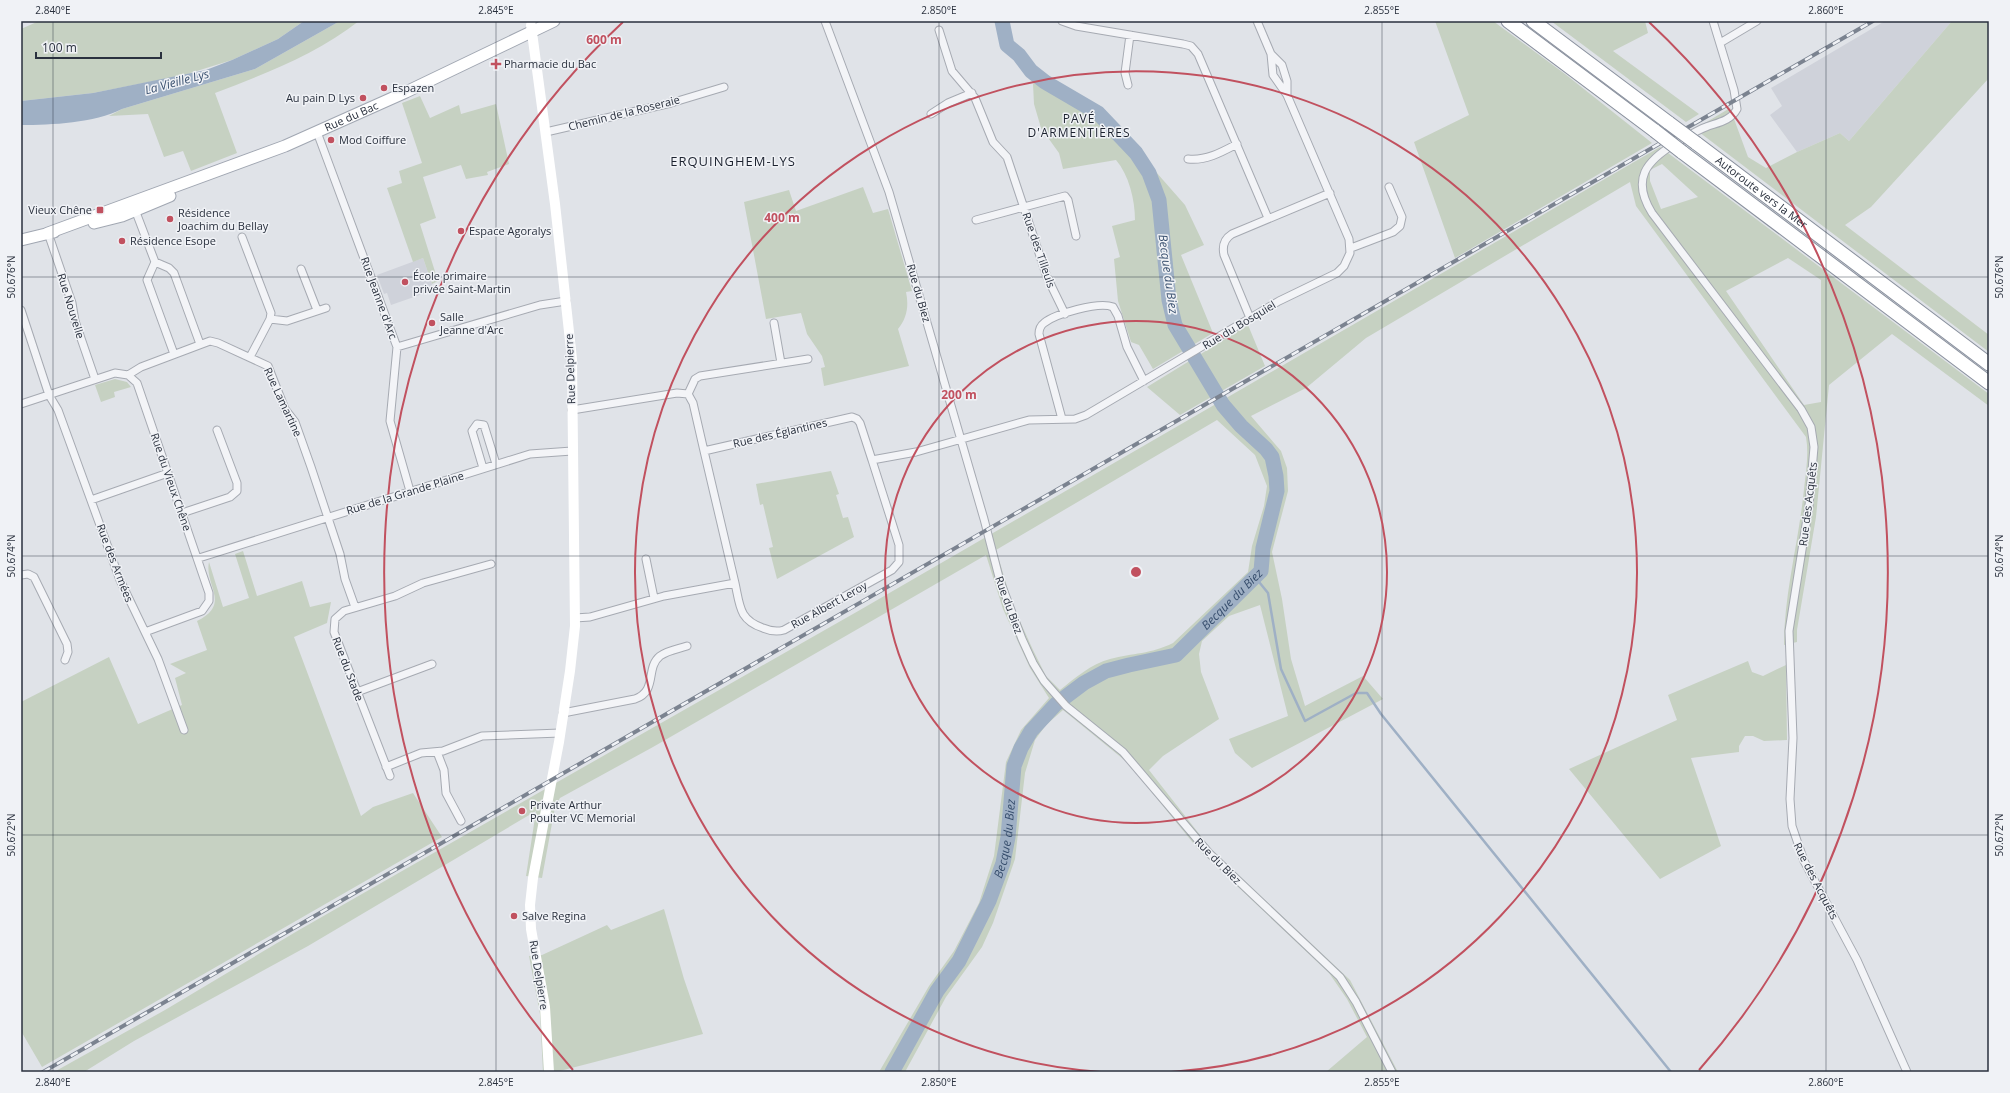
<svg xmlns="http://www.w3.org/2000/svg" width="2010" height="1093" viewBox="0 0 2010 1093" font-family="'Open Sans',sans-serif">
<style>
.built{fill:#cfd2da}
.green{fill:#c6d1c2;fill-rule:evenodd}
.water{fill:#9fb0c5}
.lines{fill:none;stroke-linecap:round;stroke-linejoin:round}
.stream{stroke:#9fb0c5;stroke-width:2.5}
.river{stroke:#9fb0c5;stroke-width:15}
.street-casing{stroke:#a6aab2;stroke-width:9}
.primary-casing{stroke:#a1a7b2;stroke-width:13}
.highway-casing{stroke:#89909d;stroke-width:15}
.street{stroke:#f3f4f7;stroke-width:7}
.secondary{stroke:#fff;stroke-width:10}
.primary{stroke:#fff;stroke-width:11}
.highway{stroke:#fff;stroke-width:13}
.rail-casing{stroke:#7b8390;stroke-width:4}
.rail{stroke:#f0f2f6;stroke-width:2.5;stroke-dasharray:8;stroke-linecap:butt}
.highway-bridge-casing{stroke:#89909d;stroke-width:15;stroke-linecap:butt}
.highway-bridge{stroke:#fff;stroke-width:13}
.ticks{fill:none;stroke:#2a313e;stroke-width:1;stroke-opacity:0.45}
.ring{fill:none;stroke:#c1515f;stroke-width:2}
.poi-dot{fill:#c1515f;stroke:#f0f2f6;stroke-width:1.5}
.labels{text-anchor:middle;stroke-width:3;stroke-linejoin:round;paint-order:stroke}
.poi-label{font-size:11px;fill:#2a313e;stroke:#f0f2f6;text-anchor:start}
.street-label{font-size:11px;fill:#2a313e;stroke:#f0f2f6}
.water-label{font-size:12px;font-style:italic;fill:#384f6e;stroke:#f0f2f6}
.neighbourhood-label{font-size:12px;letter-spacing:1px;fill:#1c222f;stroke:#f0f2f6}
.quarter-label{font-size:13px;letter-spacing:1px;fill:#1c222f;stroke:#f0f2f6}
.centre{fill:#c1515f;stroke:#f0f2f6;stroke-width:2}
.ring-label{font-size:12px;text-anchor:middle;font-weight:bold;fill:#c1515f;stroke:#f0f2f6;stroke-width:3;stroke-linejoin:round;paint-order:stroke}
.neatline{fill:none;stroke:#2a313e;stroke-width:1.5}
.ticks-label{font-size:10px;text-anchor:middle;fill:#2a313e}
</style>
<rect width="100%" height="100%" fill="#e0e3e8"/>
<path class="built" d="M1885 21H1952L1849 141 1840 133 1797 152 1770 115 1782 106 1771 88Z
M423 258 434 290 391 305 387 293 384 294 377 275Z"/>
<path class="green" d="M39 21H304L278 39 232 60 184 75 93 93 21 101V29Z
M340 21H359C317 54 265 74 215 93L237 153 191 171 183 151 164 157 148 114 109 116 122 109 255 69Z
M1435 21H1493L1565 74 1652 143 1455 258 1414 142 1469 115Z
M1551 21H1645L1648 33 1613 51 1699 114 1686 122Z
M1952 21H1989V78L1871 207 1845 225 1989 335V352L1695 129 1730 108 1748 157 1766 168 1797 152 1840 133 1849 141Z
M1043 72 1106 115 1185 205 1204 245 1181 255 1213 333 1153 369 1139 345 1131 342 1118 301 1114 259 1120 257 1112 226 1135 220C1135 200 1129 175 1116 160L1063 169 1059 153 1041 128 1034 104 1033 84Z
M420 96 430 118 459 105 461 114 496 104 509 164 487 172 488 175 466 179 461 165 423 177 436 218 420 224 438 281 432 284 423 258 413 262 387 188 402 183 399 171 422 163 402 103Z
M1660 147 1989 394V406L1892 334 1829 385 1816 517 1797 630V642L1784 645C1784 593 1799 541 1804 489 1806 471 1809 454 1806 437L1636 206 1630 182 1366 338 1306 388 1251 416 1281 451 1287 468 1288 491 1272 552 1282 599 1291 659 1305 706 1363 676 1383 699 1252 768 1235 753 1229 739 1288 716 1260 605 1229 616 1202 641 1199 654 1201 672 1219 719 1163 756 1149 770 1211 849 1350 980 1398 1072H1326L1367 1037 1347 999 1329 973 1198 849 1128 763 1063 710 1046 725 1035 740 1025 773 1015 859 993 923 982 947 946 997 905 1072H879L929 986 954 951 979 903 994 856 1006 762 1021 730 1049 698 1030 668 1003 609 986 555 653 747 560 798 555 807 542 878 526 876 536 811 308 946 134 1041 84 1072H54L165 1010 299 930 589 764 860 610ZM1662 164 1698 197 1661 209 1650 181V170ZM1788 258 1821 280V402L1804 405 1726 291ZM1217 420 1255 455 1267 486 1264 506 1252 546 1248 572 1173 643C1151 654 1133 653 1110 659 1091 664 1075 678 1060 690L1046 676 1033 650 1013 606 996 550Z
M863 187 873 213 888 209 912 291 906 292C909 306 907 318 898 329L909 366 824 386 821 368 825 367 822 356 807 334 801 313 766 319 744 202 789 190 796 211Z
M1248 325 1265 366 1180 415 1147 387Z
M115 379 127 382 131 387 114 392 115 397 101 402 95 385Z
M831 471 839 494 836 495 843 518 848 517 854 537 777 579 769 548 773 547 763 504 760 505 756 484Z
M243 551 257 596 302 581 310 607 331 602 327 623 294 637 361 816 373 807 413 793 442 837 42 1067 21 1031V702L109 657 138 724 182 705 175 678 186 673 170 664 207 650 197 621C232 604 204 585 209 562L223 607 249 598 235 554Z
M1748 661 1752 672 1763 676 1786 665 1787 740 1764 741 1753 736H1745L1739 746V752L1691 758 1721 846 1660 879 1569 769 1677 720 1668 695Z
M664 909 684 979 703 1034 556 1072H543L540 1014 529 956 542 955 607 925 611 930Z"/>
<path class="water" d="M304 21H340L255 69 122 109C94 123 52 125 21 125V101L93 93 206 70 232 60 278 39Z"/>
<g class="lines">
<path class="stream" d="M1255 577 1268 593 1281 669 1305 721 1356 693H1367L1381 714 1671 1072"/>
<path class="river" id="s1" d="M892 1072 937 991 959 961 989 901 1003 863 1008 837 1014 766 1021 748 1031 731 1056 704 1084 683 1106 671 1129 665 1176 655 1261 571 1263 548 1277 491 1276 476 1272 457 1266 449 1241 426 1223 405 1175 325 1169 300 1159 200 1149 173 1136 153 1098 113 1045 82 1031 71 1019 55 1007 45 1002 21"/>
<defs>
<path id="street" d="M825 21 889 192 984 519 1000 581 1022 639 1033 663 1044 681 1066 706 1123 752 1209 853 1340 977 1356 1002 1392 1072
M1062 21 1076 26 1183 44 1191 46 1198 54 1268 218
M1257 21 1271 54 1282 65 1287 81V95
M1713 21 1734 90 1737 109C1731 121 1716 123 1706 127 1695 131 1686 138 1676 143 1646 161 1631 179 1652 213L1801 409 1811 427 1814 447 1809 506 1789 631 1793 738 1790 799 1792 826 1804 861 1857 960 1907 1072
M939 30 952 71 975 98 993 142 1007 157 1047 277 1065 314
M1720 43 1757 21
M1128 85 1125 73 1130 35
M931 114 948 103 972 93
M317 132 397 347 390 421 410 491
M546 132 671 103 724 87
M1188 159C1206 161 1222 152 1237 144
M134 207 155 262 169 268 174 273 200 344
M976 220 1065 196 1068 200 1076 236
M48 233 72 303 75 321 95 379
M242 237 271 313 270 319 250 357
M1351 248 1393 232 1400 226 1402 217 1389 187
M155 262 147 280 174 354
M301 269 317 310
M21 310 49 395 58 410 120 580 158 659 184 730
M1250 318 1224 255C1222 246 1224 239 1232 234L1330 193
M270 319 287 321 326 308
M774 323 781 363
M397 347 540 305 566 301
M128 375 141 367 210 341 218 343 268 366 285 409 295 422 311 467 340 554 345 579 355 607
M688 394 693 403 704 451
M21 404 115 373 128 375 137 383 209 593V601L202 611 145 632
M572 410 677 393 688 394 695 379 700 376 808 359
M1062 419 1039 334C1039 330 1040 326 1044 323 1055 314 1099 301 1113 307L1118 316 1127 347 1144 381
M483 468 472 431 477 424 484 425 496 464
M91 500 168 473
M182 513 230 497 237 491V483L217 430
M199 558 530 454 572 451
M646 559 654 598
M21 575 28 574 34 577 67 644 68 652 65 660
M735 583 704 451 852 417 857 419 860 423 872 460 916 452 1029 420 1075 419 1086 415 1279 301 1337 273 1344 266 1350 253 1349 239 1287 95 1273 75 1271 54
M575 618 590 617 664 596 735 583C740 606 739 620 763 628 770 631 777 632 784 630L892 570 899 562V545L872 460
M357 692 432 664
M563 713 635 699C658 691 645 668 660 656 668 650 678 649 687 646
M437 752 444 770 446 793 461 821
M386 767 421 753 443 751 482 736 560 733
M390 776 334 632 335 619 344 611 395 596 423 583 491 564"/>
<g id="primary">
<path d="M94 223 122 216 170 196"/>
<path id="s2" d="M48 233 285 146 406 92 554 21"/>
<path d="M21 240 54 232"/>
</g>
<g id="highway">
<path d="M1508 21 1655 131"/>
<path d="M1533 21 1669 123"/>
<path id="s3" d="M1696 143 1989 364"/>
<path d="M1682 152 1989 383"/>
</g>
</defs>
<use href="#street" class="street-casing"/>
<use href="#primary" class="primary-casing"/>
<use href="#highway" class="highway-casing"/>
<use href="#street" class="street"/>
<path class="secondary" d="M531 25 555 204 572 359 575 626 570 671 559 742 533 878 530 905 531 929 545 1007 549 1072"/>
<use href="#primary" class="primary"/>
<use href="#highway" class="highway"/>
<defs>
<path id="rail" d="M43 1072 1873 21"/>
</defs>
<use href="#rail" class="rail-casing"/>
<use href="#rail" class="rail"/>
<defs>
<path id="highway-bridge" d="M1669 123 1696 143
M1655 131 1682 152"/>
</defs>
<use href="#highway-bridge" class="highway-bridge-casing"/>
<use href="#highway-bridge" class="highway-bridge"/>
</g>
<path class="ticks" d="M53 21V1072M496 21V1072M939 21V1072M1382 21V1072M1826 21V1072M21 277H1989M21 556H1989M21 835H1989"/>
<g class="ring">
<circle cx="1136" cy="572" r="251"/>
<path d="M1101 1072A501 501 0 1 1 1171 1072"/>
<path d="M573 1070A752 752 0 0 1 623 22M1649 22A752 752 0 0 1 1699 1070"/>
</g>
<g class="poi-dot">
<path d="M494 58h4v4h4v4h-4v4h-4v-4h-4v-4h4z"/>
<circle cx="384" cy="88" r="4"/>
<circle cx="363" cy="98" r="4"/>
<circle cx="331" cy="140" r="4"/>
<rect x="96" y="206" width="8" height="8" rx="2"/>
<circle cx="170" cy="219" r="4"/>
<circle cx="461" cy="231" r="4"/>
<circle cx="122" cy="241" r="4"/>
<circle cx="405" cy="282" r="4"/>
<circle cx="432" cy="323" r="4"/>
<circle cx="522" cy="811" r="4"/>
<circle cx="514" cy="916" r="4"/>
</g>
<g class="labels">
<g class="poi-label">
<text x="504" y="68">Pharmacie du Bac</text>
<text x="392" y="92">Espazen</text>
<text x="355" y="102" text-anchor="end">Au pain D Lys</text>
<text x="339" y="144">Mod Coiffure</text>
<text x="92" y="214" text-anchor="end">Vieux Chêne</text>
<text x="178" y="217">Résidence<tspan x="178" dy="13">Joachim du Bellay</tspan></text>
<text x="469" y="235">Espace Agoralys</text>
<text x="130" y="245">Résidence Esope</text>
<text x="413" y="280">École primaire<tspan x="413" dy="13">privée Saint-Martin</tspan></text>
<text x="440" y="321">Salle<tspan x="440" dy="13">Jeanne d'Arc</tspan></text>
<text x="530" y="809">Private Arthur<tspan x="530" dy="13">Poulter VC Memorial</tspan></text>
<text x="522" y="920">Salve Regina</text>
</g>
<g class="street-label">
<text transform="translate(624 113) rotate(-14)" y="4">Chemin de la Roseraie</text>
<text dy="4" stroke="none"><textPath href="#s2" startOffset="325">Rue du Bac</textPath></text>
<text dy="4" stroke="none"><textPath href="#s3" startOffset="82">Autoroute vers la Mer</textPath></text>
<text transform="translate(1039 250) rotate(71)" y="4">Rue des Tilleuls</text>
<text transform="translate(919 293) rotate(74)" y="4">Rue du Biez</text>
<text transform="translate(379 298) rotate(70)" y="4">Rue Jeanne d'Arc</text>
<text transform="translate(71 306) rotate(73)" y="4">Rue Nouvelle</text>
<text transform="translate(1239 325) rotate(-31)" y="4">Rue du Bosquiel</text>
<text transform="translate(570 369) rotate(-92)" y="4">Rue Delpierre</text>
<text transform="translate(283 402) rotate(65)" y="4">Rue Lamartine</text>
<text transform="translate(780 433) rotate(-13)" y="4">Rue des Églantines</text>
<text transform="translate(171 482) rotate(71)" y="4">Rue du Vieux Chêne</text>
<text transform="translate(405 493) rotate(-17)" y="4">Rue de la Grande Plaine</text>
<text transform="translate(1808 504) rotate(-83)" y="4">Rue des Acquêts</text>
<text transform="translate(115 563) rotate(69)" y="4">Rue des Armées</text>
<text transform="translate(829 605) rotate(-29)" y="4">Rue Albert Leroy</text>
<text transform="translate(1009 605) rotate(70)" y="4">Rue du Biez</text>
<text transform="translate(348 669) rotate(69)" y="4">Rue du Stade</text>
<text transform="translate(1218 861) rotate(45)" y="4">Rue du Biez</text>
<text transform="translate(1816 881) rotate(63)" y="4">Rue des Acquêts</text>
<text transform="translate(539 975) rotate(81)" y="4">Rue Delpierre</text>
</g>
<g class="water-label">
<text transform="translate(177 82) rotate(-15)" y="4">La Vieille Lys</text>
<text transform="translate(1168 274) rotate(82)" y="4">Becque du Biez</text>
<text dy="4" stroke="none"><textPath href="#s1" startOffset="622">Becque du Biez</textPath></text>
<text dy="4" stroke="none"><textPath href="#s1" startOffset="262">Becque du Biez</textPath></text>
</g>
<g class="neighbourhood-label">
<text x="1079" y="123">PAVÉ<tspan x="1079" dy="14">D'ARMENTIÈRES</tspan></text>
</g>
<g class="quarter-label">
<text x="733" y="166">ERQUINGHEM-LYS</text>
</g>
</g>
<circle cx="1136" cy="572" r="6" class="centre"/>
<g class="ring-label">
<text x="604" y="44">600 m</text>
<text x="782" y="222">400 m</text>
<text x="959" y="399">200 m</text>
</g>
<rect width="2010" height="1093" fill="none" stroke="#f0f2f6" stroke-width="44"/>
<path d="M36 52v6h125v-6" fill="none" stroke="#2a313e" stroke-width="2"/>
<text x="42" y="52" font-size="12" fill="#2a313e" stroke="#f0f2f6" stroke-width="3" paint-order="stroke">100 m</text>
<rect x="22" y="22" width="1966" height="1049" class="neatline"/>
<g class="ticks-label">
<text x="53" y="14">2.840°E</text>
<text x="496" y="14">2.845°E</text>
<text x="939" y="14">2.850°E</text>
<text x="1382" y="14">2.855°E</text>
<text x="1826" y="14">2.860°E</text>
<text transform="translate(11 277) rotate(-90)" y="4">50.676°N</text>
<text transform="translate(1999 277) rotate(-90)" y="4">50.676°N</text>
<text transform="translate(11 556) rotate(-90)" y="4">50.674°N</text>
<text transform="translate(1999 556) rotate(-90)" y="4">50.674°N</text>
<text transform="translate(11 835) rotate(-90)" y="4">50.672°N</text>
<text transform="translate(1999 835) rotate(-90)" y="4">50.672°N</text>
<text x="53" y="1086">2.840°E</text>
<text x="496" y="1086">2.845°E</text>
<text x="939" y="1086">2.850°E</text>
<text x="1382" y="1086">2.855°E</text>
<text x="1826" y="1086">2.860°E</text>
</g>
</svg>
